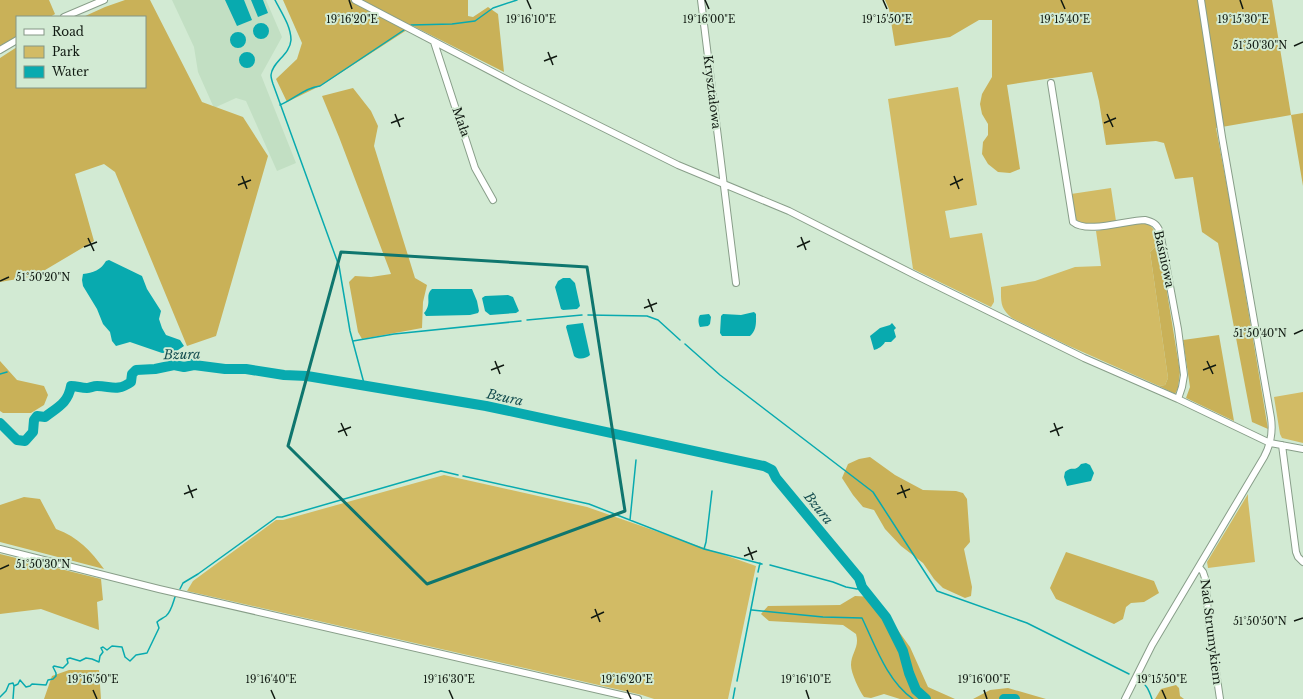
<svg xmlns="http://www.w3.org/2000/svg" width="1303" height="699" viewBox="0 0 1303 699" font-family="'Libre Baskerville',serif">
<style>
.built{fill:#c2dfc3}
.green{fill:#d2bb65}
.forest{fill:#c9b158}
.water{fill:#08aaaf}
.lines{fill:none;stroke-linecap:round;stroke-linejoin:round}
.stream{stroke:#08aaaf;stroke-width:1.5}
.river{stroke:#08aaaf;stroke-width:10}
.minor-casing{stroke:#889e89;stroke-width:8}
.minor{stroke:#fff;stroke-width:6}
.marked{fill:none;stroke:#0f766e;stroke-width:3;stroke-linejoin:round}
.ticks{fill:none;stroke:#101911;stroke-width:1.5}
.labels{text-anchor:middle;stroke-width:4;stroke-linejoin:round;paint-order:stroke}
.street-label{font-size:12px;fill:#101911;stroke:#d2ead3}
.water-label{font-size:13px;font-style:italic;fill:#174f51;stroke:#d2ead3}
.ticks-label{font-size:10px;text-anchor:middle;fill:#101911;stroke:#d2ead3;stroke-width:4;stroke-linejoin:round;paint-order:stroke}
</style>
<rect width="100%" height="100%" fill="#d2ead3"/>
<path class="built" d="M172 0H266L282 37 261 75 296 163 277 171 246 101 236 98 214 108 198 72 194 47Z"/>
<path class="green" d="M958 87 977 205 945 211 950 238 982 233 994 299V302L991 307 913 269 888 99Z
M1111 188 1116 221C1104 223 1077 230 1072 213 1071 207 1071 200 1071 194Z
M1141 222C1154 225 1155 231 1159 243L1150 252 1168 378 1165 385 1159 386 1067 345 1012 318C1000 308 1001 302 1001 287L1035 281 1075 267 1101 266 1096 231Z
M1303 392V443L1282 438 1280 434 1274 397Z
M444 475 587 507 756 566 728 699H654L642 695 187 591 193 581 276 520H283Z
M1248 494V500L1255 562 1208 568 1207 562Z"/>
<path class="forest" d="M0 0H49L55 14 50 17H17V36L0 46Z
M125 0H150L202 102 243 117 268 156 216 336 187 346 115 172 104 164 75 174 94 241 35 276 0 282V58L17 47V87H145V17H83L105 7Z
M283 0H468V16L473 17 488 7 498 14 504 72 413 26 322 85 287 102 276 79 297 59 302 43Z
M885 0H1272L1291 115 1303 113V186L1291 115 1216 128 1232 213 1268 429 1252 422 1218 243 1202 232 1193 177 1175 179 1164 143 1156 141 1106 145 1099 101 1092 72 1007 85 1020 169 1010 173 998 172 988 164 982 154 983 142 988 135V124L982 114 980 104 982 94 992 77V20H979L950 37 895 46 889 9Z
M353 88 371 111 378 126 374 146 415 278 427 285 423 302 422 328 362 339 358 332 349 282 355 276 371 277 391 274 339 137 322 96Z
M1159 243 1180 372 1178 388 1175 394 1159 386 1165 385 1168 378 1150 252Z
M1219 335 1234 421 1186 398 1190 387 1183 340Z
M0 361 17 380 44 386 48 395 44 405 31 413H3L0 411Z
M870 457 895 475 923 490 956 491 963 493 967 499 970 542 964 549 972 587 971 596 965 598 943 588 934 579 923 563 901 546 885 529 874 510 863 507 853 495 842 478 848 464 859 459Z
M24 497 40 499 56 529C78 537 91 551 104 569L0 542V505Z
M1066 552 1154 581 1159 593 1144 602 1131 603 1126 607 1123 619 1114 624 1056 599 1050 588Z
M0 554 101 579 103 600 97 602 99 630 41 609 0 614Z
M855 596 874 597 910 647 928 687 955 699H900L884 694 871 698 864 697C859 690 851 673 851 665 851 653 860 647 856 634L843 625 769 621 761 614 768 606 840 605Z
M69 670H99L101 699H44L52 676Z
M1176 685 1179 688 1180 696 1184 699H1155L1161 689Z
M1008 688 1046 699H973L990 690Z"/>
<path class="water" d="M225 0H244L252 20 237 26Z
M251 0H263L268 13 258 17Z
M253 31a8 8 0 1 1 16 0a8 8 0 1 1-16 0Z
M230 40a8 8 0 1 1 16 0a8 8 0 1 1-16 0Z
M239 60a8 8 0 1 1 16 0a8 8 0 1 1-16 0Z
M109 260 142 276 147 289 161 311 159 319 162 328 166 335 180 340 184 346 175 352 162 353 130 342 116 346 112 341 110 332 103 324 97 309 83 286 82 280 83 274C93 273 101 270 106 261Z
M563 278H570L575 283 580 306 577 309 563 310 561 309 555 287 558 281Z
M432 289H472L477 301 479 311 478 313 470 315 426 316 424 313C433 302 424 296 432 289Z
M508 295 513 297 519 311 516 313 490 315 485 311 482 298 485 296Z
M754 312 756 314C756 322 757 330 750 336H722L720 333 721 316 723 314 741 315Z
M709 314 711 317 710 324 708 326 700 327C698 323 698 318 700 315Z
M583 323 590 355C586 359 578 360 574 356L566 327 567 325Z
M892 323 896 328 894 330 896 337 891 342H885C883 346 878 349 874 350L870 336 880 328 890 325Z
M1086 463 1090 465 1094 473 1091 481 1067 486 1064 477 1065 472C1073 465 1074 473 1081 464Z"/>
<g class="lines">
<path class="stream" d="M275 0C281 12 291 26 291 40 290 55 272 62 271 75 271 78 272 81 273 84L339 266 350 331 365 387
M411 25 452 24 475 21 493 8 517 0
M280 105C293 100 306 87 320 86L404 30
M588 315 647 316 658 320 680 340
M527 320 582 315
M353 341 394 334 521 321
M685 344 720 375 873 492 937 591 1027 623 1129 674
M175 352 184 358 193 360 194 365
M0 374 7 372
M463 476 589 504 704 549 762 564
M630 520 636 460
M704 549 706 542 712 491
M770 565 833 582 846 587 857 589 862 587
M758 572 760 563
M180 589 183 583 198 574 277 517H282L441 471 458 475
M752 610 823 617 862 618C875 645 887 681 913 699
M1140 680C1147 685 1149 691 1152 699
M737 681 757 578
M0 697 6 691 9 684 13 683 14 686 18 684 20 680 26 687 30 686 32 684 46 685 48 680 53 679 56 676V673L53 667 54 666 63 668 68 663 67 659 70 658 80 661 86 658 92 659 99 662 100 656 103 652 101 648 103 647 107 650 112 646 122 647 125 657 130 661 136 655 147 653 159 628 157 622C160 619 162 619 166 616 171 612 173 603 175 597
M13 699 14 686
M733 699 735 688"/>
<path class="river" d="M0 423 17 440 25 441 33 432 34 420 37 416 45 417C58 407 68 403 71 386 77 386 81 388 87 388 90 388 93 386 97 386 111 386 117 392 131 382L132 374 136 370 155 369 174 365 184 367 194 365 225 369H246L284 375 307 376 486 406 764 466 772 470 776 478 859 578 862 587 886 617 903 651 909 673 916 690 926 699
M1004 699H1015"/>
<defs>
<path id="minor" d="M355 0 521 87 678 165 789 211 917 276 1084 358 1178 399 1270 443 1303 449
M701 0 736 283
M64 17 104 0
M434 42 475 168 493 200
M0 50 17 40
M1051 83 1073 222C1087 234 1127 220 1145 220 1153 222 1157 224 1160 232L1178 329 1184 375 1182 387 1178 399
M1282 445 1296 552 1298 557 1303 562
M0 549 159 589 638 699
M1199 567 1203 572 1205 578 1209 624 1220 699
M1125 699 1152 645 1264 457C1271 444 1273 432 1271 418L1222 137 1201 0"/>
</defs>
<use href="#minor" class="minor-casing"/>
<use href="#minor" class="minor"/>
</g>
<path class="marked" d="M341 252 587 267 625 511 427 584 288 446Z"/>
<path class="ticks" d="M349 0 352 9M527 0 531 9M705 0 709 9M883 0 887 9M1061 0 1065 9M1240 0 1243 9M1294 46 1303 42M548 52 553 65M544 61 557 56M395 114 400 127M1107 114 1113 127M391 123 404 118M1104 123 1116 118M242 176 247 189M954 176 959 189M238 185 251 180M950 185 963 179M801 237 806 250M88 238 94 251M84 247 97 242M797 247 810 241M0 281 9 277M648 299 653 312M644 308 657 303M1294 334 1303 330M495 361 500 374M1207 361 1213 374M491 370 504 365M1203 370 1216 365M341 423 347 436M1054 423 1059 436M338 432 351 427M1050 432 1063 427M188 485 193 498M901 485 906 498M184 494 197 489M897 494 910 489M748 547 753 560M744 556 757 551M0 569 9 565M595 609 600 622M591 618 604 612M1294 621 1303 618M93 690 97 699M271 690 275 699M449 690 453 699M627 690 631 699M806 690 809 699M984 690 987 699M1162 690 1166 699"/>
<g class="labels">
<g class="street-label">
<text transform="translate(712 92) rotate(83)" y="4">Kryształowa</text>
<text transform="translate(461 122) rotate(71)" y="4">Mała</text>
<text transform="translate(1164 259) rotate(78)" y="4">Baśniowa</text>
<text transform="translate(1211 632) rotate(83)" y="4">Nad Strumykiem</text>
</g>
<g class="water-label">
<text transform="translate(182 354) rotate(-1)" y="5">Bzura</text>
<text transform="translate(505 397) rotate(12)" y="5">Bzura</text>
<text transform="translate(819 508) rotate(51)" y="5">Bzura</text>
</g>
</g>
<g class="ticks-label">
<text x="352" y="23">19°16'20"E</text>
<text x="531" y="23">19°16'10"E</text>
<text x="709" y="23">19°16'00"E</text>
<text x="887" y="23">19°15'50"E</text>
<text x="1065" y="23">19°15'40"E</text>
<text x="1243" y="23">19°15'30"E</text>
<text x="1260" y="49">51°50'30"N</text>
<text x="43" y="281">51°50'20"N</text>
<text x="1260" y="337">51°50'40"N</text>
<text x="43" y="568">51°50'30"N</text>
<text x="1260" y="625">51°50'50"N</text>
<text x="93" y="683">19°16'50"E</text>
<text x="271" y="683">19°16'40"E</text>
<text x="449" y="683">19°16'30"E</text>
<text x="627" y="683">19°16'20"E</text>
<text x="806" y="683">19°16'10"E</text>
<text x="984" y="683">19°16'00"E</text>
<text x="1162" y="683">19°15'50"E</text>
</g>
<rect x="16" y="16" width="130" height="72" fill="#d2ead3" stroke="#849685"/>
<rect x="24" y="29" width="20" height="6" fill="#ffffff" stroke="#849685"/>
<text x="52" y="36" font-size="12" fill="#101911">Road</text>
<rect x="24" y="46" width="20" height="12" fill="#d2bb65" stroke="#849685"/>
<text x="52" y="56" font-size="12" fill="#101911">Park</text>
<rect x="24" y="66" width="20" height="12" fill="#08aaaf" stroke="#849685"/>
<text x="52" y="76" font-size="12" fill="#101911">Water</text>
</svg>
